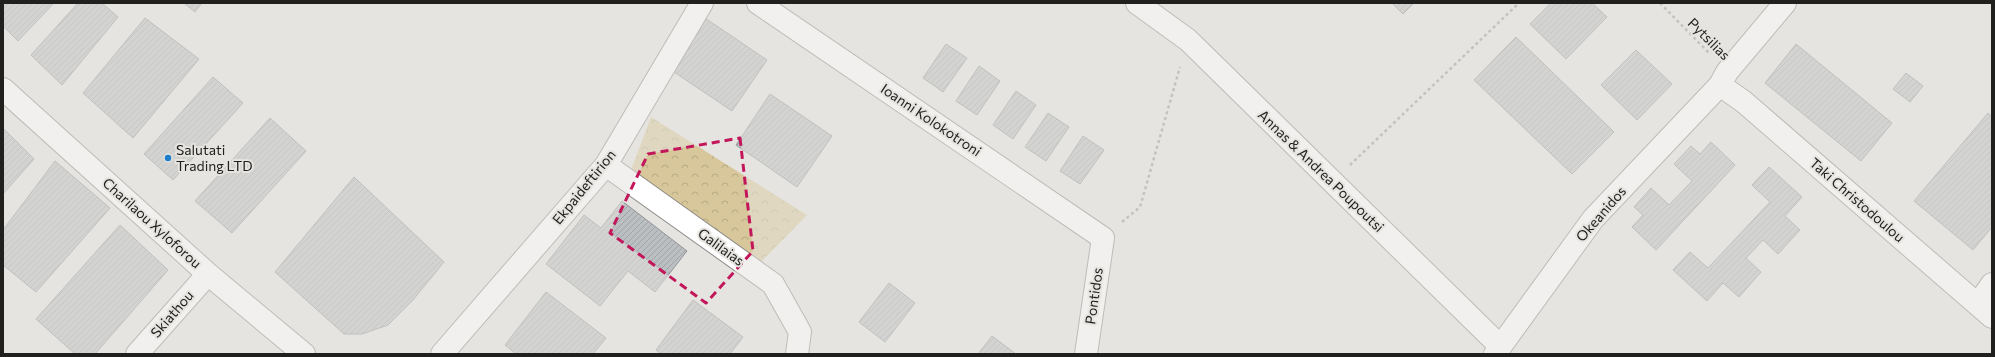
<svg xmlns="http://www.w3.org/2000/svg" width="1995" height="357" viewBox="0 0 1995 357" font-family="Commissioner,sans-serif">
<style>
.park{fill:url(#park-crowns)}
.building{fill:url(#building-hatch);stroke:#929597}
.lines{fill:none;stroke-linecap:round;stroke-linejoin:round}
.minor-casing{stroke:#8e8c89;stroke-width:24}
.path{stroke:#9b9a97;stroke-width:2.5;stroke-dasharray:3 3;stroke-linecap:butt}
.minor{stroke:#fff;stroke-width:22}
.marked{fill:none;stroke:#c2185b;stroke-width:3;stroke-dasharray:8 5;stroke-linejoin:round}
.poi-dot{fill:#207dca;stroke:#e5e4e0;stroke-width:1.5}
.labels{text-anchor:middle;stroke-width:4;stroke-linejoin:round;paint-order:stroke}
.street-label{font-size:14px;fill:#20201e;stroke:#e5e4e0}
.poi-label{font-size:14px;fill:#20201e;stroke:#e5e4e0;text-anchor:start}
</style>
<defs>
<pattern id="park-crowns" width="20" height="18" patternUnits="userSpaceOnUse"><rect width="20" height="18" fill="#d7c79a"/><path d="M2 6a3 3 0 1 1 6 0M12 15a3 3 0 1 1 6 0" fill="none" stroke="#b8ab84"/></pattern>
<pattern id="building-hatch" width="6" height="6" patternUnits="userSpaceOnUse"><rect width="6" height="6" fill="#bcbfc2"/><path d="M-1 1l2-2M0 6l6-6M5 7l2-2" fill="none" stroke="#a1a4a6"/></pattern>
</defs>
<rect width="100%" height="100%" fill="#e5e4e0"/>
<path class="park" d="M651 117 807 215 760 263 631 170Z"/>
<path class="building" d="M3 3H54L18 41 3 26Z
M78 3H102L118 17 62 85 31 55Z
M184 3H202L195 12Z
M1392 3H1414L1403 14Z
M1551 3H1592L1607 17 1566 59 1530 24Z
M145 18 199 59 133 138 83 93Z
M705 18 767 60 732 111 671 70Z
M1516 37 1614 132 1572 174 1474 80Z
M946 44 967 58 943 92 923 78Z
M1796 44 1892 123 1861 161 1765 83Z
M1636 50 1672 84 1637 120 1601 85Z
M979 66 1000 81 977 115 956 101Z
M1906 73 1923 86 1910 102 1893 89Z
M213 77 243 103 173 180 144 154Z
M1016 91 1036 105 1013 139 993 125Z
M770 94 832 136 797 187 736 145Z
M1048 113 1069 127 1046 161 1025 147Z
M1988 113 1992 117V227L1973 250 1914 201Z
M270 118 306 151 232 233 195 201Z
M3 128 34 159 3 194Z
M1083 136 1104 150 1080 184 1060 171Z
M1711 142 1735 165 1656 250 1632 227 1643 215 1634 207 1651 188 1669 205 1692 181 1674 164 1691 146 1700 154Z
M55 161 110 208 36 292 3 265V230Z
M1769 167 1802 197 1785 216 1800 230 1778 254 1763 240 1746 258 1761 272 1739 297 1723 283 1707 301 1673 270 1690 252 1708 268 1770 202 1752 185Z
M354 177 444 262 413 300 388 325 362 334H344L275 272Z
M622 201 687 251 655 292 628 271 600 306 546 264 584 215 601 228Z
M120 225 168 270 95 354H75L36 319Z
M889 283 915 303 885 342 859 322Z
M546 292 606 338 593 354H516L505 345Z
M693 300 743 337 730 354H661L656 350Z
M992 336 1016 354H978Z"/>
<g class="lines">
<defs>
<path id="minor" d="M758 3 1103 238 1086 354
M1137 3 1188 40 1500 346
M1720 85 1744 102 1992 317
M3 89 208 274 304 354
M606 165 773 284 800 332 797 354
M1978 304 1992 284
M137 354 208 274
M442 354 606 165 702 3
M1495 354 1593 219 1720 85 1727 72 1785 3"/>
</defs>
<use href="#minor" class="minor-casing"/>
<path class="path" d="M1660 3 1710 54
M1350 165 1519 3
M1122 222 1140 207 1180 67"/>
<use href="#minor" class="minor"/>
</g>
<path d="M0 0H1995V357H0ZM740 138 753 251 706 303 610 233 648 154Z" fill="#e5e4e0" fill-opacity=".55" fill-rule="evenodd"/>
<path class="marked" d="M740 138 753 251 706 303 610 233 648 154Z"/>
<circle class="poi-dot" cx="168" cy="158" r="4"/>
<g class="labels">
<g class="street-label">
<text transform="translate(1709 39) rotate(45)" y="5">Pytsilias</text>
<text transform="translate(931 120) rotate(34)" y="5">Ioanni Kolokotroni</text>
<text transform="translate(1321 171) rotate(44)" y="5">Annas &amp; Andrea Poupoutsi</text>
<text transform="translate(584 187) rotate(-51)" y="5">Ekpaideftirion</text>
<text transform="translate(1857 200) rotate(41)" y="5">Taki Christodoulou</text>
<text transform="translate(1601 214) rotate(-49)" y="5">Okeanidos</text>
<text transform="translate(152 223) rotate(42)" y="5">Charilaou Xyloforou</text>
<text transform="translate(721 247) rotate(36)" y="5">Galilaias</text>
<text transform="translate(1094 296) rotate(-82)" y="5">Pontidos</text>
<text transform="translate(172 314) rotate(-49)" y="5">Skiathou</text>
</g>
<g class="poi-label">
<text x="176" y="155">Salutati<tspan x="176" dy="16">Trading LTD</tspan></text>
</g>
</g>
<rect width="1995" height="357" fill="none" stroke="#20201e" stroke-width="8"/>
</svg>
